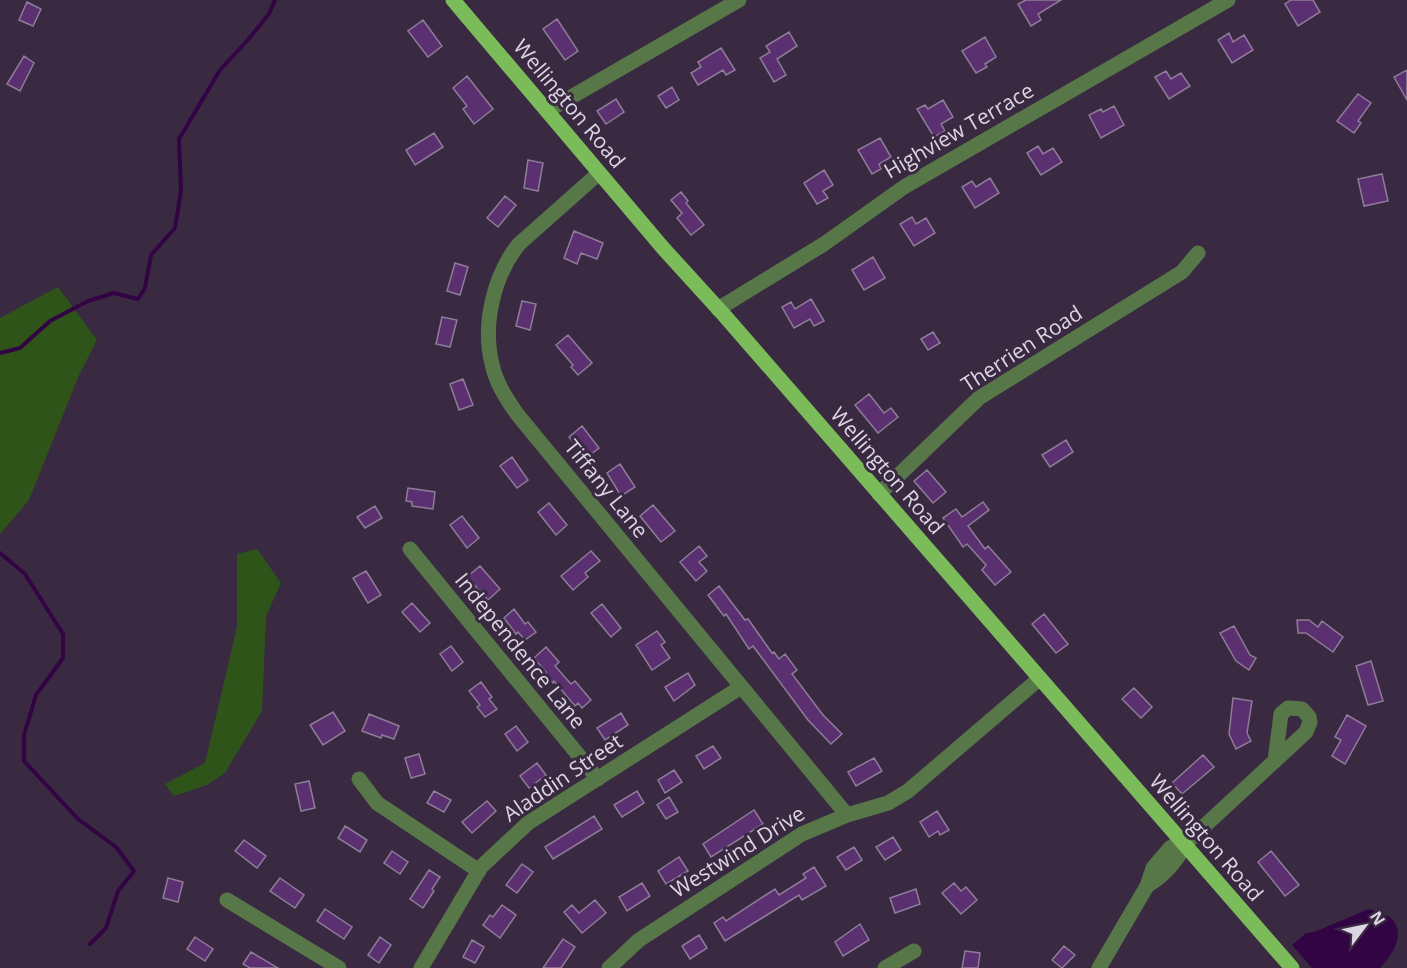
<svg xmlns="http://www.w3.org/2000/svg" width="1407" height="968" viewBox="0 0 1407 968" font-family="'Open Sans',sans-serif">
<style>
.green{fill:#2f541a}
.water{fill:#320444}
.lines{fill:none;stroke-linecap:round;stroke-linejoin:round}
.stream{stroke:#320444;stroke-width:4}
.building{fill:#5b3070;stroke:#8e7c98;stroke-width:1.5}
.minor{stroke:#587749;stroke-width:15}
.major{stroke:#7bbb59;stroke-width:15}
.labels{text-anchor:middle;stroke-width:6;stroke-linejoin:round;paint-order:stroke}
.street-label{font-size:21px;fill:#ded5e4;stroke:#392a42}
</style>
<rect width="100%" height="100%" fill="#392a42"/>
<path class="green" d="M58 287 97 340 79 375 29 500 0 534V318Z
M257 549 281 583 266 616 262 711 225 773 207 785 174 796 165 784 205 763 237 627V554Z"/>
<path class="water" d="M1369 909C1376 911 1386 914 1391 918 1407 934 1392 955 1380 968H1312L1292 945 1306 933 1314 932Z"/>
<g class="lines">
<path class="stream" d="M0 353 20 348 50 321 88 301 114 293 138 299 145 288 151 255 175 228 181 191 179 139 220 70 247 41 269 14 275 0
M0 553 25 574 63 634V658L36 695 24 735V761L78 819 116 847 134 871 118 891 106 928 90 944"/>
</g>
<path class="building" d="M1026 0H1061L1038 14 1041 20 1031 26 1018 4Z
M1291 0H1313L1320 12 1298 26 1285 4Z
M27 2 41 9 33 26 19 20Z
M557 19 578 51 565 60 543 29Z
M423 20 442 46 428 57 408 31Z
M789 32 797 46 777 59 786 75 774 82 760 58 770 52 766 46Z
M1229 33 1233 42 1244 35 1253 50 1232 63 1218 40Z
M985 37 996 57 985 64 987 67 976 73 962 51Z
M721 48 735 70 726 75 723 70 698 85 691 73 701 67 698 62Z
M24 56 34 63 20 91 7 84Z
M1407 70V100L1394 77Z
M1166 71 1171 79 1181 73 1190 86 1169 99 1155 77Z
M467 76 493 109 474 124 463 109 467 106 453 88Z
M672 87 679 100 666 108 658 96Z
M1358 94 1371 103 1358 121 1361 123 1354 133 1337 121Z
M616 99 624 112 606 124 597 111Z
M943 100 953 117 941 124 945 131 934 137 917 109 925 105 928 109Z
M1114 106 1124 125 1101 138 1089 115 1101 109 1103 112Z
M434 133 443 147 415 165 406 150Z
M880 138 891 157 879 164 881 169 872 174 858 150Z
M1038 146 1043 154 1053 148 1062 162 1041 175 1027 153Z
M528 160 543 163 538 191 524 188Z
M824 170 833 185 823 191 828 198 817 204 804 183Z
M1382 174 1388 201 1364 206 1358 179Z
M990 178 999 193 975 208 962 187 972 181 976 187Z
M681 192 688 201 686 203 704 225 691 235 677 218 682 213 671 200Z
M505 196 516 205 498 227 487 218Z
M912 217 916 224 926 218 935 233 914 246 900 224Z
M574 231 603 243 597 259 581 253 577 264 564 258Z
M873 257 885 278 864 290 852 270Z
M455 263 468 267 460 295 447 291Z
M811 299 824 321 814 326 810 319 794 328 782 307 791 302 795 309Z
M522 301 536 304 530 330 516 326Z
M442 317 457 320 450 347 436 344Z
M933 332 940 343 928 350 921 339Z
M568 335 592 363 578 375 571 367 573 365 556 345Z
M463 379 473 405 459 410 450 384Z
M869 394 884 413 891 408 898 417 878 433 855 405Z
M582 426 599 448 586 458 569 437Z
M1066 440 1073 452 1050 467 1042 455Z
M512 457 528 480 517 488 500 466Z
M620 464 635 487 621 496 607 473Z
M927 470 946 492 933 503 914 481Z
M408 488 435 492 433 509 412 506V502L406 501Z
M983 502 989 510 968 526 985 549 988 546 1011 572 995 585 982 570 986 565 967 544 963 547 943 518 956 509 962 517Z
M549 503 567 525 556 535 538 512Z
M653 505 675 531 661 542 640 516Z
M375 506 382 518 365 528 357 517Z
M462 516 479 538 467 548 450 525Z
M699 546 707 556 699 562 707 571 696 581 680 562Z
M591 551 600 561 585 573 588 577 573 590 561 576Z
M480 566 500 589 488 600 467 577Z
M366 571 381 595 368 603 353 578Z
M719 586 745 620 748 619 772 653 774 652 779 659 785 654 797 670 792 674 823 715 842 734 831 744 808 720 753 646 749 649 726 614 724 616 708 595Z
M412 603 430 623 420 632 402 612Z
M602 604 621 628 611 637 591 613Z
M514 609 525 624 528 622 536 632 525 640 518 632 516 634 504 618Z
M1044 614 1068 644 1056 653 1032 624Z
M1297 620H1309L1318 627 1322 621 1343 637 1333 652 1306 633H1298Z
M1234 626 1250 655 1256 658 1249 670 1236 661 1220 633Z
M657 631 665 642 661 645 670 658 652 670 636 645Z
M451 646 463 662 452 671 440 654Z
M546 647 559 662 555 666 571 684 575 681 591 700 582 708 578 703 575 706 554 681 553 683 545 674 546 672 534 658Z
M1371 661 1383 701 1368 705 1356 666Z
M688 673 695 685 674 701 665 687Z
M481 682 492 697 489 699 497 709 485 717 477 707 480 705 469 691Z
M1134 688 1152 707 1141 718 1122 699Z
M1233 698 1252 701 1247 733 1251 741 1236 749 1229 734Z
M333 712 345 731 323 745 310 725Z
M621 713 628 725 605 740 597 728Z
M369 714 399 726 394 739 382 735 381 738 362 731Z
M1347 715 1366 726 1345 764 1332 756 1341 740 1335 737Z
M516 726 528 742 517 751 505 734Z
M713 746 721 758 704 769 696 756Z
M419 754 425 774 411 778 405 758Z
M1203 755 1214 767 1182 794 1172 783Z
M874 758 882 771 856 786 848 772Z
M537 763 546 775 529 788 520 776Z
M674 770 682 782 665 793 658 780Z
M309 781 315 808 301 811 295 784Z
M434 791 451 800 444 812 427 803Z
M637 791 644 803 622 817 614 805Z
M669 797 678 812 666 819 657 805Z
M487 801 496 811 472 833 462 822Z
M754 810 763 824 711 857 703 844Z
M937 811 949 830 940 835 938 831 929 837 920 822Z
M594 816 602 829 553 859 545 847Z
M345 826 367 840 360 852 338 838Z
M893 837 901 850 885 860 876 847Z
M244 840 266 856 257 868 235 851Z
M854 847 862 860 846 870 837 857Z
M392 851 408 862 400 874 384 863Z
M1271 851 1299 885 1285 896 1258 862Z
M679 857 688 871 666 884 658 871Z
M522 864 533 872 517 893 506 885Z
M814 867 826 886 802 900 799 895 725 941 714 923 723 917 726 921 775 889 779 895 806 878 803 874Z
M429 870 440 877 432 889 434 891 423 908 410 899Z
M168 878 183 882 178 902 163 898Z
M280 878 304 895 295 908 270 891Z
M642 883 650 896 627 911 619 897Z
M954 883 961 891 966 887 977 900 961 914 942 893Z
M916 889 920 904 895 913 890 898Z
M595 900 606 913 582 933 564 912 572 905 579 913Z
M502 905 516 915 500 938 483 925 490 915 493 917Z
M325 909 352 927 344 939 317 921Z
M860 924 869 940 843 956 835 942Z
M699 935 707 948 690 959 682 946Z
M195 937 213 949 205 961 187 949Z
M380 937 391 945 379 963 368 955Z
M563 939 575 947 561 968H543Z
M472 940 484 947 475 963 463 957Z
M1064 946 1075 955 1062 968 1052 960Z
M965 951 980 953 978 968H962Z
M251 952 278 968H250L243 964Z"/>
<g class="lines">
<path class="minor" d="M547 111 739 0
M599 173 519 244C494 275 482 324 492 364 496 383 506 398 517 414L847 815
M718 309 824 244 904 187 1228 0
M879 494 979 398 1182 272 1198 253
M410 549 598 779
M359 779 377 803 479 871
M1147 886C1163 876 1177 862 1185 844L1306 732 1310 722 1309 717 1302 709 1288 708 1281 714 1275 761
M227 900 339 968
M421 968 481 867 528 823 741 687
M609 968 639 940 802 834 847 815 888 803 908 791 1039 679
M885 968 914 951
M1099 968 1147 886 1153 868 1171 847 1185 844"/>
<path class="major" d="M453 0 663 248 724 315 1292 968"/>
</g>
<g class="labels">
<g class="street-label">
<text transform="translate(569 104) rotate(50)" y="7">Wellington Road</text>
<text transform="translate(959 131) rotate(-30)" y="7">Highview Terrace</text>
<text transform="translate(1022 349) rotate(-33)" y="7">Therrien Road</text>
<text transform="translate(887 471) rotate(49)" y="7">Wellington Road</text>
<text transform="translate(606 489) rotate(51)" y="7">Tiffany Lane</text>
<text transform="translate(520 651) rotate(51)" y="7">Independence Lane</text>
<text transform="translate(563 778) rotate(-34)" y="7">Aladdin Street</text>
<text transform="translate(1206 838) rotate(49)" y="7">Wellington Road</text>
<text transform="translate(738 852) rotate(-32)" y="7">Westwind Drive</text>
</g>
</g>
<g transform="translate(1365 926) rotate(58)" stroke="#392a42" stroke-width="4.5" paint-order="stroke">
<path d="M0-4.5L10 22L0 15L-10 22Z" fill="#ded5e4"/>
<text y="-9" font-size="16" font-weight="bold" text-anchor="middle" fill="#ded5e4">N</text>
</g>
</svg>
